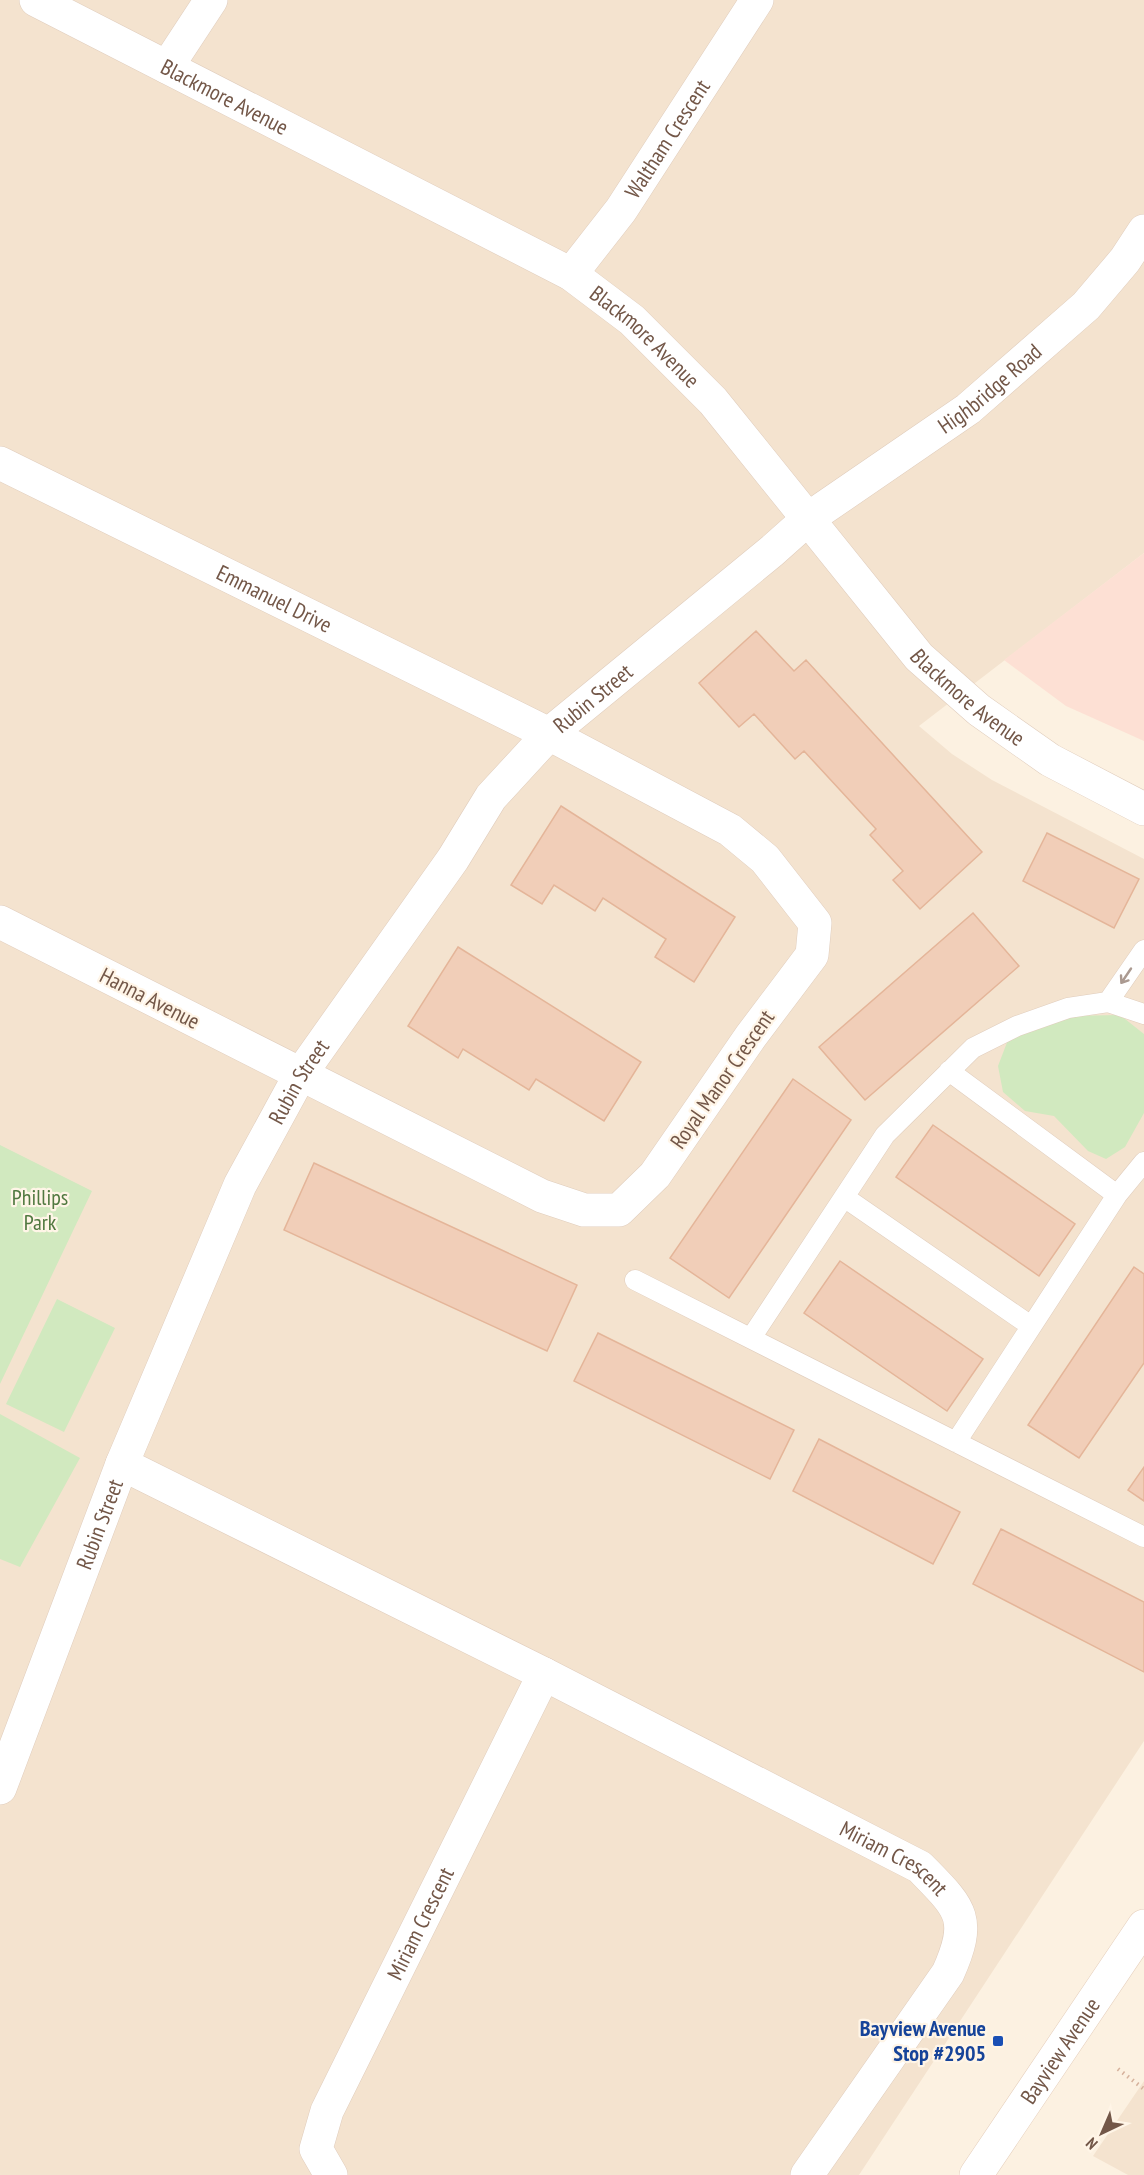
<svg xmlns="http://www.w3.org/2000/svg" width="1144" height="2175" viewBox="0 0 1144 2175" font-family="'PT Sans Narrow',sans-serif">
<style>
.residential{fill:#f4e3cf}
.commercial{fill:#fde0d4}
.green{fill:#d1e9bf}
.building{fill:#f1ceb8;stroke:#e4b599;stroke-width:1.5}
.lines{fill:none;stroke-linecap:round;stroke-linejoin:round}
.service-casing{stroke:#e0cdbd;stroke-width:21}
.minor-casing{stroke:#e0cdbd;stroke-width:34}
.secondary-casing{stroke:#e5cebb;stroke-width:34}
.path{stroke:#d6b29c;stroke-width:4;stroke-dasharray:1.5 4.5;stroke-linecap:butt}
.service{stroke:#fff;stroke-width:20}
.minor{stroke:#fff;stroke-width:33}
.secondary{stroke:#fff;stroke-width:33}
.oneway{stroke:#ab9a91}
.transit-dot{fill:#1a4fb4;stroke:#fff5e7;stroke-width:2}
.labels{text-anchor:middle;stroke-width:4.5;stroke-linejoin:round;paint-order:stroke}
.street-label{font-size:22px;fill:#735748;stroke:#fff5e7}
.park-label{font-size:22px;fill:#517940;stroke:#fff5e7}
.transit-label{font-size:22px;font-weight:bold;fill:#164399;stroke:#fff5e7;text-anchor:end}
</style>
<rect width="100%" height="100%" fill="#fcf1e1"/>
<path class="residential" d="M0 0H1144V553L919 726 952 754 992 780 1144 859V1741L859 2175H0Z
M1144 2081V2175H1128L1093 2156Z"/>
<path class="commercial" d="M1144 553V741L1066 706 1004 660Z"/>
<path class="green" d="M1120 1015 1144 1034V1113L1125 1147 1106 1159 1088 1151 1054 1116 1025 1111 1003 1092 998 1066 1011 1032 1065 1016Z
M0 1145 92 1191 0 1384Z
M57 1299 115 1328 64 1432 6 1404Z
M0 1414 80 1458 20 1567 0 1559Z"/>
<path class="building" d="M756 631 794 671 806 660 982 852 920 909 893 880 903 871 870 835 876 829 804 751 795 759 754 714 739 727 699 683Z
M561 806 735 917 694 982 655 957 666 939 603 898 595 911 554 885 542 904 511 885Z
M1047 833 1139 879 1114 928 1023 881Z
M973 913 1019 966 865 1100 819 1047Z
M458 947 641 1062 604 1121 536 1079 529 1090 463 1049 458 1058 408 1026Z
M793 1079 851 1120 729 1298 670 1258Z
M933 1125 1075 1224 1039 1276 896 1177Z
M314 1163 577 1285 547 1351 284 1230Z
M840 1261 983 1359 947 1411 804 1313Z
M1134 1267 1144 1274V1363L1079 1458 1028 1425Z
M598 1333 794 1430 770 1479 574 1381Z
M819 1439 960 1512 933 1564 793 1491Z
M1144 1467V1501L1128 1490Z
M1001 1529 1144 1602V1672L973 1584Z"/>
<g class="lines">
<defs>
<path id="service" d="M1108 1002 1144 950
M949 1071 1117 1195
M844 1197 1031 1326
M635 1280 1144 1537
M751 1338 885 1135 973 1048 1017 1026 1068 1008 1108 1002 1144 1014
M956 1442 1117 1195 1144 1162"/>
<g id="minor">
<path id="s1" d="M36 0 571 274 632 320 713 401 919 657 979 710 1050 760 1144 809"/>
<path d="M167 67 211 0"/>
<path id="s2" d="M571 274 621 210 757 0"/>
<path id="s3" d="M0 463 549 734 730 830 765 859 815 923 812 955 751 1036 655 1175 619 1210H584L542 1196 0 922"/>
<path id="s4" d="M122 1464 544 1674 920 1867C960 1908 973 1917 948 1973L807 2175"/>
<path id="s5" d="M0 1788 122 1464 240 1185 300 1075 453 859 491 797 549 734 772 551 809 518 968 409 1086 306 1125 260 1144 231"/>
<path id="s6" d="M331 2175 316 2149 327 2111 544 1674"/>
</g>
<g id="secondary">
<path id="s7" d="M976 2175 1144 1926"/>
</g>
</defs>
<use href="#service" class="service-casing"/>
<use href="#minor" class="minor-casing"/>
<use href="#secondary" class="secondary-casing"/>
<path class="path" d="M1118 2069 1144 2089"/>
<use href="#service" class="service"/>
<use href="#minor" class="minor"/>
<use href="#secondary" class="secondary"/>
</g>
<defs><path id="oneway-shaft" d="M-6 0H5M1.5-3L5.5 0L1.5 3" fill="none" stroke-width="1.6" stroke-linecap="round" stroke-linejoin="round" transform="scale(1.5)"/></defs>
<use class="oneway" href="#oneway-shaft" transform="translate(1126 976) rotate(124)"/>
<rect class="transit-dot" x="992" y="2035" width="12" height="12" rx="3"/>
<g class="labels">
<g class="street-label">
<text dy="8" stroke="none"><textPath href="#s1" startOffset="212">Blackmore Avenue</textPath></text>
<text dy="8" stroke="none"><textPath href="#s2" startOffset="166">Waltham Crescent</textPath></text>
<text dy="8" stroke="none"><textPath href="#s1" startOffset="698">Blackmore Avenue</textPath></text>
<text dy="8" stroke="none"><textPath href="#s5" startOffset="1758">Highbridge Road</textPath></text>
<text dy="8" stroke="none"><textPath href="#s3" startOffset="306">Emmanuel Drive</textPath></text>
<text dy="8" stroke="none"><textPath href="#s1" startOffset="1184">Blackmore Avenue</textPath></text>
<text dy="8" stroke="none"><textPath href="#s5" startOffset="1254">Rubin Street</textPath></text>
<text transform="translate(150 998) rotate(27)" y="8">Hanna Avenue</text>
<text transform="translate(722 1079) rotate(-55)" y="8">Royal Manor Crescent</text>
<text dy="8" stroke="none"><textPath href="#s5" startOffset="768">Rubin Street</textPath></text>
<text dy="8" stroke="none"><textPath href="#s5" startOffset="282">Rubin Street</textPath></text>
<text dy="8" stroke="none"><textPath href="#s4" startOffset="867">Miriam Crescent</textPath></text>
<text dy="8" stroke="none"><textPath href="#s6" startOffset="279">Miriam Crescent</textPath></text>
<text dy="8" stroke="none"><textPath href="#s7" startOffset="150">Bayview Avenue</textPath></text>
</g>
<g class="park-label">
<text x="40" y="1205">Phillips<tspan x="40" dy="25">Park</tspan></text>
</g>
<g class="transit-label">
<text x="986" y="2036">Bayview Avenue<tspan x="986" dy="25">Stop #2905</tspan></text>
</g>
</g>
<g transform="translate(1102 2133) rotate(224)" stroke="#fff5e7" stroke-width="4.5" paint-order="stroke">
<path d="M0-4.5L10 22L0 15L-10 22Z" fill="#735748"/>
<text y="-9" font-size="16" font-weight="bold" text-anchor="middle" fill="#735748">N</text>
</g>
</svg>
